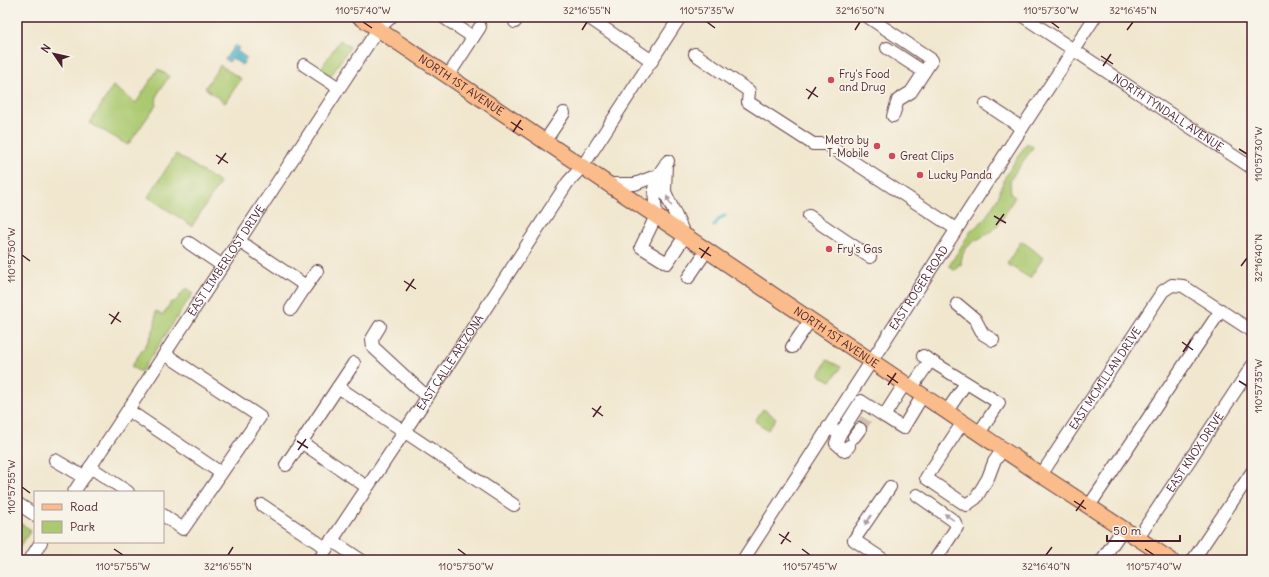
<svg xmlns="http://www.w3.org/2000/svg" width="1269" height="577" viewBox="0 0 1269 577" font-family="Delius,sans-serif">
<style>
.green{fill:#abc970;stroke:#7a744e}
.water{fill:#49b0c8;stroke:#4a687a}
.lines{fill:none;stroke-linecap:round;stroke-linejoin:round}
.stream{stroke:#49b0c8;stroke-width:3}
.minor-tunnel{stroke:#d0bfae;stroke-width:12;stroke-dasharray:12 6;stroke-linecap:butt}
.minor-casing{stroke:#633d44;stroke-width:14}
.major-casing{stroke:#633d44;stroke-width:17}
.minor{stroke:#fff;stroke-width:12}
.major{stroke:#f9bc8a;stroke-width:15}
.oneway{fill:#ae9aa0}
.ticks{fill:none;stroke:#4a1f2b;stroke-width:1.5}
.poi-dot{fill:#d1495b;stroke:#f7f3e8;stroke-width:1.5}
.labels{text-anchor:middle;stroke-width:3.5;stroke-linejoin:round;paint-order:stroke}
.poi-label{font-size:11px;fill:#4a1f2b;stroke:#f7f3e8;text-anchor:start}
.street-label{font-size:11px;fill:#4a1f2b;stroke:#f7f3e8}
.neatline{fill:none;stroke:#4a1f2b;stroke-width:1.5}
.ticks-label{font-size:10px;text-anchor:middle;fill:#4a1f2b}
</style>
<rect width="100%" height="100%" fill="#f7f3e8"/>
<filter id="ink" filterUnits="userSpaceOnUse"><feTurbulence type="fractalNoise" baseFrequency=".025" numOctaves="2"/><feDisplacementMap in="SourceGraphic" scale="8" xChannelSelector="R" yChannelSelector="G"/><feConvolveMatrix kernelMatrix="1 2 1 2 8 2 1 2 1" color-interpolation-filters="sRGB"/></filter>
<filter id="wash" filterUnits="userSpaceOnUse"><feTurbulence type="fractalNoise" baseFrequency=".012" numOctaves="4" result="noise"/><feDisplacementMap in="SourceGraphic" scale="16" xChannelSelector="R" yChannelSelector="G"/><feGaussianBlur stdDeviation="0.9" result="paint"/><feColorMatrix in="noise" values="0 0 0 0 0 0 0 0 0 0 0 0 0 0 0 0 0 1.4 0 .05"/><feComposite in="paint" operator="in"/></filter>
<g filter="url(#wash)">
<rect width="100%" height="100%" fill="#f1e7cf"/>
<path class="green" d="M340 40 350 47 330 77 320 70Z
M220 65 241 79 225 103 205 88Z
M158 69 169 76 157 95 156 105 128 145 90 123 113 86 136 103Z
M1027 143 1033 147 1010 180 1011 195 1015 197C1009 206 1004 219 996 227 983 240 961 241 961 265L959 264 955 270 949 266 971 231 984 220 997 200 1005 177Z
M176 154 220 183 192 226 148 197Z
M1021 241 1030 247 1043 258 1030 278 1007 264Z
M186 288 193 293 141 372 131 367 149 340 155 326 156 311 163 315 171 302H175Z
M827 360 841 367 831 381 819 375Z
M763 409 776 418 768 430 755 421Z
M17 521 31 530 17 551Z"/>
<path class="water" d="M235 45 239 48 237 51 247 58 242 65 232 58 229 62 225 59Z"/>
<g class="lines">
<path class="stream" d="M714 226 720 218 725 216"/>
</g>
</g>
<g filter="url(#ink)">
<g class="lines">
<path class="minor-tunnel" d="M860 429 866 419"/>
<defs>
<g id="minor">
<path d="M443 17 473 37"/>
<path d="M588 17 652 61"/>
<path d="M868 17 932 60 911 92 898 100 893 116"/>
<path id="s1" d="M1024 17 1252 168"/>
<path d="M515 22 518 17"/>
<path d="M887 48 924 72"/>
<path d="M695 54 749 91 748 102 813 144H826L956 229"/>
<path d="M304 65 339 88"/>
<path d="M448 76 480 27"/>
<path d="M986 104 1022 128"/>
<path d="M545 141 564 113"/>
<path d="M666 163 665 192 685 236 667 263 641 247 656 216 654 189 658 175 668 161"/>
<path d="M607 184H635L658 175"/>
<path d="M809 216 870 257"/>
<path d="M239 241 306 286 291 309"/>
<path d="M189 243 223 266"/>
<path d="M688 278 707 250"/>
<path d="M306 286 317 271"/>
<path d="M957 304 975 319 983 334 993 340"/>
<path d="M380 326 372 339 373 347 427 397"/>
<path d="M792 347 811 319"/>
<path d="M923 356 999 403 979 433"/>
<path d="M338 387 514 505"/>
<path d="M912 387 930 361"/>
<path d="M128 410 221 473"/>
<path d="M947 411 966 383"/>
<path d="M884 416 903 428 923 395"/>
<path d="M963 422 926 478 966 505 976 498 988 478 994 462 1003 449"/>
<path d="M828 427 840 434 861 401 884 416 905 383"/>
<path d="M840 434 836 443 845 451 849 446"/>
<path d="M854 437 860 429"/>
<path d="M301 442 367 487"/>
<path d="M55 460 84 477"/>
<path d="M286 465 354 363"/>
<path d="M90 467 128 492"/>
<path id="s2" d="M1041 475 1163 291 1172 285 1183 286 1252 331"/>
<path id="s3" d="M74 492 378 29 391 17"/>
<path d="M917 495 954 521 957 527 935 560"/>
<path d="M17 503 35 515"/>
<path d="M262 505 326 548"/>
<path d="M1089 506 1221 310"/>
<path d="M163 515 183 529 260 417 165 354"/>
<path id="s4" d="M1138 538 1252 366"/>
<path d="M331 540 361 560"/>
<path d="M30 560 41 542"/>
<path id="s5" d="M319 560 444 372 568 182 582 167 680 17"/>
<path id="s6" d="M743 560 1022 128 1095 17"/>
<path d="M884 560 854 540 890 487"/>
<path d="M1102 560 1123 529"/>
<path d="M1193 560 1252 472"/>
</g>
<g id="major">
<path id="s7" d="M360 17 1041 475 1171 560"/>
</g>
</defs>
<use href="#minor" class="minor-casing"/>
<use href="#major" class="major-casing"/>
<use href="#minor" class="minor"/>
<use href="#major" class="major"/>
</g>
<defs><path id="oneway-solid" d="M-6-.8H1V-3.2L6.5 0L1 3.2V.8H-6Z"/></defs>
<g class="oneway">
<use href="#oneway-solid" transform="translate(669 201) rotate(-116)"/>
<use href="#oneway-solid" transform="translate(949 517) rotate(-145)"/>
<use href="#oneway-solid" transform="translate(868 520) rotate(124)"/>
</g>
</g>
<path class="ticks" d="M363 22 372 28M707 22 715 28M1051 22 1059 28M582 30 587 22M855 30 860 22M1127 30 1133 22M1101 56 1113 64M1103 66 1111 54M806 89 818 97M808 99 816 87M511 122 523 130M513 132 521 120M1239 149 1247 154M216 155 228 163M218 164 226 153M994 216 1006 223M996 225 1004 214M699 248 711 256M22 255 30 261M701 258 709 247M1241 266 1247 258M404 281 416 289M406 291 414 279M109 314 121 322M111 324 119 312M1182 342 1193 350M1183 352 1191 340M887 375 898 383M1239 381 1247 386M888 385 896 373M592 408 603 416M593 417 601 406M297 441 308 448M298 450 306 439M22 487 30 493M1074 501 1086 509M1076 511 1084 500M779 534 791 542M781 544 789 532M114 549 123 555M458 549 466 555M802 549 810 555M1145 549 1154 555M228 555 233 547M1046 555 1052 547"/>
<g class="poi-dot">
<circle cx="831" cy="80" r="4"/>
<circle cx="877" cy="146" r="4"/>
<circle cx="892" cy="156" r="4"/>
<circle cx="920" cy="175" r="4"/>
<circle cx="829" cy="249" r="4"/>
</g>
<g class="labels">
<g class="poi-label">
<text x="839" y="78">Fry's Food<tspan x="839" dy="13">and Drug</tspan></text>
<text x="869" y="144" text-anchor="end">Metro by<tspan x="869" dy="13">T-Mobile</tspan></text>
<text x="900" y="160">Great Clips</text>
<text x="928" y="179">Lucky Panda</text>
<text x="837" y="253">Fry's Gas</text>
</g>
<g class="street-label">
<text dy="4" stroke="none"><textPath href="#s7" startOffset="122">NORTH 1ST AVENUE</textPath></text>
<text dy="4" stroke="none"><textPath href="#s1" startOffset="173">NORTH TYNDALL AVENUE</textPath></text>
<text dy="4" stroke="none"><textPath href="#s3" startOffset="277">EAST LIMBERLOST DRIVE</textPath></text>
<text dy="4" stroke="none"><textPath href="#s6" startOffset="324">EAST ROGER ROAD</textPath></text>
<text dy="4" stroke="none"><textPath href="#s7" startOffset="574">NORTH 1ST AVENUE</textPath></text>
<text dy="4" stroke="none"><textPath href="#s5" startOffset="237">EAST CALLE ARIZONA</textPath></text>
<text dy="4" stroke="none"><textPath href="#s2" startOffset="116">EAST MCMILLAN DRIVE</textPath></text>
<text dy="4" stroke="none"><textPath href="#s4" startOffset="103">EAST KNOX DRIVE</textPath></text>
</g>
</g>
<rect width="1269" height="577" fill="none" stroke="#f7f3e8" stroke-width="44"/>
<rect x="34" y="491" width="130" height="52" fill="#f7f3e8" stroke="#b29e9c"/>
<rect x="42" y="504" width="20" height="6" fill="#f9bc8a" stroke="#b29e9c"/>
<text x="70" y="511" font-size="12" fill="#4a1f2b">Road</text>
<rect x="42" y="521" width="20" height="12" fill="#abc970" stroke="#b29e9c"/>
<text x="70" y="531" font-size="12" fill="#4a1f2b">Park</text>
<g transform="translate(54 54) rotate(304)" stroke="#f7f3e8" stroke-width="3" paint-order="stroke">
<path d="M0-3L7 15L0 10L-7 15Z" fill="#4a1f2b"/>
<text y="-6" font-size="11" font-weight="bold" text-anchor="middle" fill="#4a1f2b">N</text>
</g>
<path d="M1107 535v6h73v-6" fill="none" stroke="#4a1f2b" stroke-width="2"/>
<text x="1113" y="535" font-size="12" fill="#4a1f2b" stroke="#f7f3e8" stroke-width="3" paint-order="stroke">50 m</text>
<rect x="22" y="22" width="1225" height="533" class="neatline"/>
<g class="ticks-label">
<text x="363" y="14">110°57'40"W</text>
<text x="587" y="14">32°16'55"N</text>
<text x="707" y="14">110°57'35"W</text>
<text x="860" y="14">32°16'50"N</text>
<text x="1051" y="14">110°57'30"W</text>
<text x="1133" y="14">32°16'45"N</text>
<text transform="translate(1258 154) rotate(-90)" y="4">110°57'30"W</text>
<text transform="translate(11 255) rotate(-90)" y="4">110°57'50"W</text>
<text transform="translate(1258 258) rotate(-90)" y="4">32°16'40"N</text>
<text transform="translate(1258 386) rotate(-90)" y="4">110°57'35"W</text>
<text transform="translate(11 487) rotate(-90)" y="4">110°57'55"W</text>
<text x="123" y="570">110°57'55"W</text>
<text x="228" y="570">32°16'55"N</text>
<text x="466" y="570">110°57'50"W</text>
<text x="810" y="570">110°57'45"W</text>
<text x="1046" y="570">32°16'40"N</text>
<text x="1154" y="570">110°57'40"W</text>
</g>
</svg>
